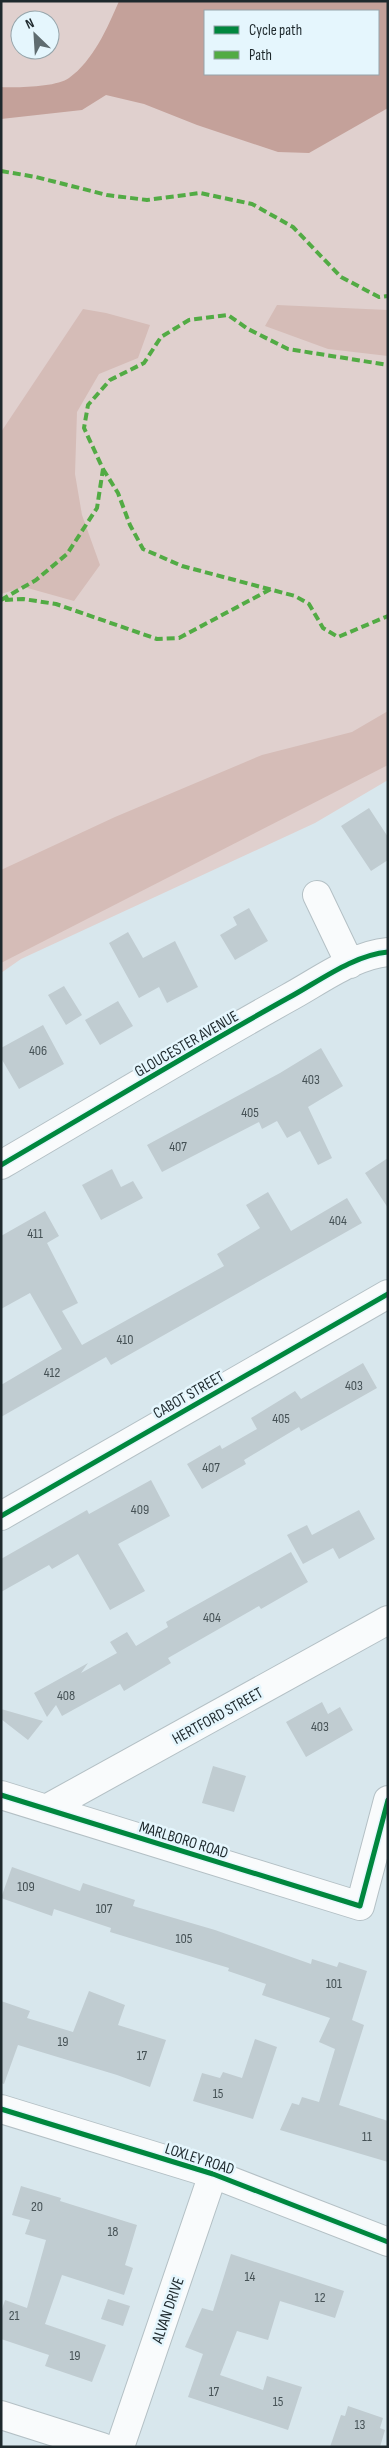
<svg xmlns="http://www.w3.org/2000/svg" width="389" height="2448" viewBox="0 0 389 2448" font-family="'Sofia Sans Condensed',sans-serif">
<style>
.green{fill:#e0d0ce;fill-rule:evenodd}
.forest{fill:#d5bcb7}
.water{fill:#c4a19a;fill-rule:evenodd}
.building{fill:#c0ccd1}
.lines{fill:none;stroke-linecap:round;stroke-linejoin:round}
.street-casing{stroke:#b4c0c5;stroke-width:30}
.street{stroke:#f9fbfc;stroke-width:28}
.quiet{stroke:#52ab44;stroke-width:4;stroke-dasharray:8 4;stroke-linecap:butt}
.cycleway-casing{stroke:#e5f6fd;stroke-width:8}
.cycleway{stroke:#00873e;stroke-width:5}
.labels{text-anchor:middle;stroke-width:5;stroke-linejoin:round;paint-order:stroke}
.number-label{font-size:14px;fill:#465256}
.street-label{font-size:16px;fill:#1e292d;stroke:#e5f6fd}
</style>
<rect width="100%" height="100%" fill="#d8e7ed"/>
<path class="green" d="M1 1H388V780L315 823 21 959 1 973ZM205 11H378V74H205ZM20 20H50V50H20Z"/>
<path class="forest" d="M277 305 388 310V356L328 349 265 326Z
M83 309 106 313 150 325 138 358 99 374 77 412 75 474 82 515 100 565 74 601 24 587 1 594V432Z
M388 711V765L1 963V870L115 817 262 755 352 732Z"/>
<path class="water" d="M119 1H388V108L309 153 278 152 197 125 144 104 106 95 82 110 1 119V87C17 88 57 87 69 78 93 61 108 27 119 1ZM205 11H378V74H205Z"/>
<path class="building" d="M369 808 388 837V860L371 871 341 826Z
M249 908 268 941 235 960 220 935 237 925 233 917Z
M128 932 143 958 175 941 198 987 167 1003 159 987 139 998 109 943Z
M64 986 82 1015 66 1025 48 995Z
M118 1001 133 1026 100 1045 85 1020Z
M43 1025 64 1064 19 1089 1 1058V1048Z
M321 1048 343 1086 308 1107 332 1158 318 1165 300 1131 287 1138 277 1121 262 1129 259 1122 162 1172 147 1145 280 1073Z
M388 1158V1208L365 1173Z
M112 1169 121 1187 133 1181 143 1198 101 1220 82 1185Z
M268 1192 291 1231 347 1198 362 1223 111 1365 106 1357 1 1417V1385L62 1349 30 1293 1 1309V1236L45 1211 59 1236 47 1243 78 1303 62 1311 82 1345 224 1266 217 1254 260 1228 246 1205Z
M363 1363 377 1388 301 1431 299 1427 244 1460 246 1464 202 1489 187 1464 220 1445 222 1449 257 1429 251 1418 295 1391 301 1399Z
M151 1480 170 1516 118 1544 145 1591 110 1610 78 1554 52 1569 49 1565 1 1592V1559L87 1510 89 1514Z
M359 1510 375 1539 339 1559 333 1548 303 1564 287 1535 307 1525 312 1535Z
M291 1552 308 1582 261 1609 259 1606 168 1658 171 1663 124 1691 120 1684 62 1716 56 1705 47 1717 34 1693 88 1663 81 1673 117 1653 110 1642 127 1632 136 1646 168 1627 166 1622Z
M322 1702 328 1714 340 1707 353 1730 306 1757 286 1722Z
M1 1709 43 1721 28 1740 1 1719Z
M213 1766 246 1776 234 1812 202 1803Z
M12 1867 80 1891 83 1883 135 1900 133 1906 215 1930 311 1964 312 1959 337 1967 339 1962 367 1971 352 2020 364 2025 339 2105 388 2121V2162L280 2130 292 2103 299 2105 302 2097 319 2102 335 2049 319 2042 330 2018 262 1995 266 1984 228 1971 229 1968 110 1932 111 1928 54 1909 52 1916 1 1898Z
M89 1991 125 2005 118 2025 166 2040 150 2087 117 2075 18 2045 4 2084 1 2083V2001L30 2011 27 2018 73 2032Z
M255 2039 277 2047 253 2119 193 2101 202 2073 220 2078 223 2072 242 2078Z
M21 2186 61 2198 60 2201 137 2225 125 2265 133 2268 124 2295 62 2275 45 2324 106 2345 92 2382 45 2366 49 2355 1 2339V2312L5 2300 27 2308 46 2240 25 2234 30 2220 12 2215Z
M231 2254 344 2291 335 2318 280 2301 268 2340 237 2331 220 2375 263 2390 267 2376 302 2387 288 2430 188 2397 203 2354 185 2347 202 2308 213 2311Z
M108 2299 130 2306 123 2326 101 2319Z
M348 2406 383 2418 380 2428 385 2430 380 2447H330L341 2415 345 2416Z"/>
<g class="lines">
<defs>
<path id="street" d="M317 895 350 964
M1 1165C97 1109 191 1052 288 998 318 982 353 955 388 952
M1 1516 388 1294
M1 1795 360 1906 388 1800
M46 1809 388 1620
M1 2109 213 2174 388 2242
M1 2415 102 2447
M120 2447 213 2174"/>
</defs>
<use href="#street" class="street-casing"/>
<use href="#street" class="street"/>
<path class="quiet" d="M1 171 36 177 107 195 147 200 200 193 252 204 293 227 341 277 379 297 388 296
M103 469 118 493 130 525 143 549 182 566 295 596 309 604 323 628 338 637 388 616
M1 600 36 580 67 554 97 508 103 469 84 428 88 405 110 380 144 363 161 337 189 320 228 315 248 329 288 349 388 365
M5 600 23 599 56 604 157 639 179 638 271 589"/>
<defs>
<path id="cycleway" d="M1 1165C97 1109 191 1052 288 998 318 982 353 955 388 952
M1 1516 388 1294
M1 1795 360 1906 388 1800
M1 2109 213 2174 388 2242"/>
</defs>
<use href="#cycleway" class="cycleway-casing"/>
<use href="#cycleway" class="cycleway"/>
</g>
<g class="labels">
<g class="number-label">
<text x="38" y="1055">406</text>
<text x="311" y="1084">403</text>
<text x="250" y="1117">405</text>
<text x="178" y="1151">407</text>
<text x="338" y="1225">404</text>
<text x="35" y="1238">411</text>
<text x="125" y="1344">410</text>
<text x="52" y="1377">412</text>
<text x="354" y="1390">403</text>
<text x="281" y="1423">405</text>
<text x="211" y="1472">407</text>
<text x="140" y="1514">409</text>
<text x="212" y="1622">404</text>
<text x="66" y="1700">408</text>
<text x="320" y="1731">403</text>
<text x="26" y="1891">109</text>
<text x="104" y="1913">107</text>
<text x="184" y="1943">105</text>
<text x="334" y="1988">101</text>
<text x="63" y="2046">19</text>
<text x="142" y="2060">17</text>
<text x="218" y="2098">15</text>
<text x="367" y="2141">11</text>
<text x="37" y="2211">20</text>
<text x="113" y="2236">18</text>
<text x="250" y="2281">14</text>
<text x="320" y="2302">12</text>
<text x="14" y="2320">21</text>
<text x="75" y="2360">19</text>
<text x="214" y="2396">17</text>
<text x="278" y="2406">15</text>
<text x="360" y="2429">13</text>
</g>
<g class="street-label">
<text transform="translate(186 1043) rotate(-30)" y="6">GLOUCESTER AVENUE</text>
<text transform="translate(188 1394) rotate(-30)" y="6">CABOT STREET</text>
<text transform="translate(217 1715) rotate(-29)" y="6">HERTFORD STREET</text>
<text transform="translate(184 1839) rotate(17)" y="6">MARLBORO ROAD</text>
<text transform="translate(200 2158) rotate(18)" y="6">LOXLEY ROAD</text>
<text transform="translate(167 2310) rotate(-71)" y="6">ALVAN DRIVE</text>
</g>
</g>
<rect width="389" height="2448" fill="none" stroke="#1e292d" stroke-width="5"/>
<rect x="204" y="10" width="175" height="65" fill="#e5f6fd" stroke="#95a4aa"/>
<rect x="214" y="26" width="25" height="8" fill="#00873e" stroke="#95a4aa"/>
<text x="249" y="35" font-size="15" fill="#1e292d">Cycle path</text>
<rect x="214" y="51" width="25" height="8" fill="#52ab44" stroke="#95a4aa"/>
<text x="249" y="60" font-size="15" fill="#1e292d">Path</text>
<g transform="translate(35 35) rotate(335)"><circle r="24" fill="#e5f6fd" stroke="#95a4aa"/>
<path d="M0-4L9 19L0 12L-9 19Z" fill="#5f6c70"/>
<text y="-8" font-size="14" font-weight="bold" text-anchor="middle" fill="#1e292d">N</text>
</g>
</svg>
